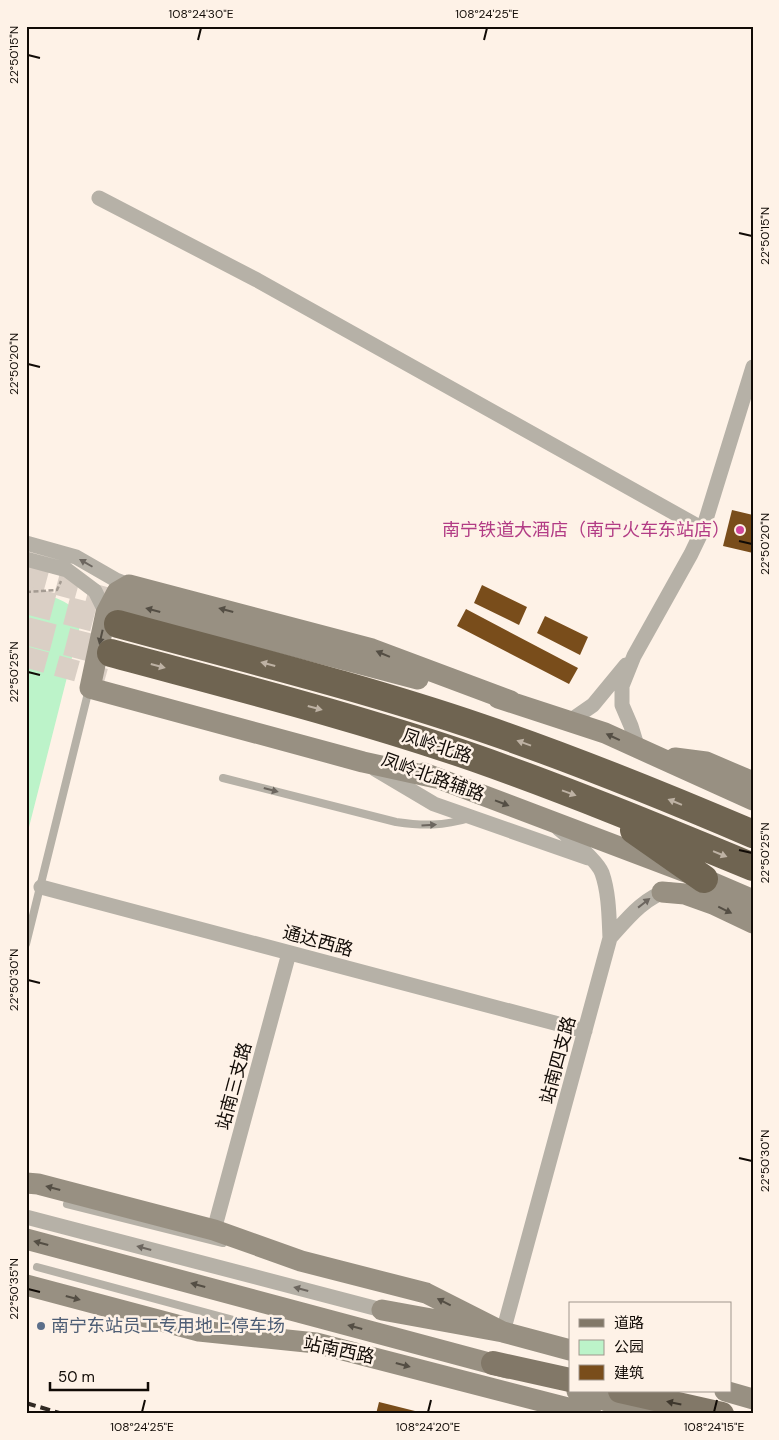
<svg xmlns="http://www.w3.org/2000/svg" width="779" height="1440" viewBox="0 0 779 1440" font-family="'DM Sans','Noto Sans SC',sans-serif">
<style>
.green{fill:#bcf3c9}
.building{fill:#794d1b}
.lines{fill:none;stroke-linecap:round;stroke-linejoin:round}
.secondary-tunnel{stroke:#dacfc5;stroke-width:21;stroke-dasharray:21 11;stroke-linecap:butt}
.highway-tunnel{stroke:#dacfc5;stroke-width:28;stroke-dasharray:28 14;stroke-linecap:butt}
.path{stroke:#a49b92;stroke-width:2.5;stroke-dasharray:5 2.5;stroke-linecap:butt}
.lane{stroke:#b6b1a7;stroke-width:8}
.street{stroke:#b6b1a7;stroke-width:15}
.secondary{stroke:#989082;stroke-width:21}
.primary{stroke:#827868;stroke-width:24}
.highway{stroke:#6f6451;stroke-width:28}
.rail{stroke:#312a24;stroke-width:4;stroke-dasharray:10 5;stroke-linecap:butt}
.oneway{fill:#6c665f}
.oneway2{fill:#544e44}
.oneway3{fill:#beb2a4}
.oneway4{fill:#3e372d}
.ticks{fill:none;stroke:#110b06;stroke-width:2}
.hotel-dot{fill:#d1479c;stroke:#fef2e7;stroke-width:2}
.service-dot{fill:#5c6f8a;stroke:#fef2e7;stroke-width:2}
.labels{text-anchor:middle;stroke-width:5;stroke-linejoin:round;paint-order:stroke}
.hotel-label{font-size:18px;fill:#b23c85;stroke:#fef2e7;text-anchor:end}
.street-label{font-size:18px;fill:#110b06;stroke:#fef2e7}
.service-label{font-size:18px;fill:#4e5e75;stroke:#fef2e7;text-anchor:start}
.neatline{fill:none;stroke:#110b06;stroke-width:2}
.ticks-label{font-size:12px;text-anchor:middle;fill:#110b06}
</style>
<rect width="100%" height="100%" fill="#fef2e7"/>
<path class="green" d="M26 591C50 597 76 597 80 626L26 839Z"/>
<path class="building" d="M732 510 753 515V553L723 546Z
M482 585 527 607 519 625 474 603Z
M466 609 578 668 569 684 457 626Z
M545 616 588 637 580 655 537 633Z
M379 1402 423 1413V1414H376Z"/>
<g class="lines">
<path class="secondary-tunnel" d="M26 576 111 599
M26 657 105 679"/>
<path class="highway-tunnel" d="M26 600 118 624
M26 631 111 653"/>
<path class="path" d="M26 592 57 590 61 581"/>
<path class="lane" d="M223 778 396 822C423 826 443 826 470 818
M26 944 89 689
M67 1204 223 1243
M37 1267 267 1329"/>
<path class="street" d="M99 198 257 280 703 529
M26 543 76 557 116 580 129 585
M26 559 67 570 95 591 106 613
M570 721 593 705 626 665
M638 749 631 726 622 705V686L634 656 691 554 703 529 753 367
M375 769 434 804 588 858
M41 887 585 1031
M610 938C627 919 644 897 670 890
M26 1217 382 1310
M214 1230 289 953
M503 1332 610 938C609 917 609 893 602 873 597 860 570 838 559 829"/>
<path class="secondary" d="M121 601 418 679
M498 698 605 733 753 800
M675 758 706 762 753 782
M424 773 704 879 753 900
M436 778 363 762 90 688 106 613 117 592 129 585 372 649 511 701
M662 892 685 894 713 904 753 923
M26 1183 38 1184 214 1230 301 1261 426 1293 503 1332
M26 1239 508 1368
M26 1285 199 1331 316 1343 591 1414
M382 1310 503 1332 570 1350
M577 1391 646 1414
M725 1391 753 1399"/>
<path class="primary" d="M493 1363 570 1380
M620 1391 722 1414"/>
<path class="highway" d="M118 624C239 657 362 687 482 728 573 759 664 796 753 834
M111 653C233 686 356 717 475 758 569 791 661 829 753 867
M634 830 704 879"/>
<path class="rail" d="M26 1403 63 1414"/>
</g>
<defs><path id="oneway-solid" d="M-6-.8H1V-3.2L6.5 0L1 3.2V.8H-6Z" transform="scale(1.25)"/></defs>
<g class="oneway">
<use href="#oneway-solid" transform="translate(86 563) rotate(-150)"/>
<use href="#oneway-solid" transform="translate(271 790) rotate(15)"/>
<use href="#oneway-solid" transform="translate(429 825) rotate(-4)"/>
<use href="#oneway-solid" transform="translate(644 903) rotate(-38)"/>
<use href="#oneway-solid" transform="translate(144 1248) rotate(-165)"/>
<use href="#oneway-solid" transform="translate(301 1289) rotate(-165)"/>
</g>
<g class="oneway2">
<use href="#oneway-solid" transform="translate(153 610) rotate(-165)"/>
<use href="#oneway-solid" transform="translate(226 610) rotate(-165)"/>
<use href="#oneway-solid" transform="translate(101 637) rotate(103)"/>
<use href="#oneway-solid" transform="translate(383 654) rotate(-157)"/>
<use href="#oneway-solid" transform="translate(613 737) rotate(-155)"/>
<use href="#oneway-solid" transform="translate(502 803) rotate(21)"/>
<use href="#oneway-solid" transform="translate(725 910) rotate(26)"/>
<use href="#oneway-solid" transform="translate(53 1188) rotate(-165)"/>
<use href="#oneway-solid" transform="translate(41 1243) rotate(-165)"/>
<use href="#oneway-solid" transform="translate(198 1285) rotate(-165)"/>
<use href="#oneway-solid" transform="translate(73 1298) rotate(15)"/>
<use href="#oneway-solid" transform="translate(444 1302) rotate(-153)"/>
<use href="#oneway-solid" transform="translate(355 1327) rotate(-165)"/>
<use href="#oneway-solid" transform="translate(403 1365) rotate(15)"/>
</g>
<g class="oneway3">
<use href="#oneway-solid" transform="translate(268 664) rotate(-165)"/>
<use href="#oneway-solid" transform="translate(158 666) rotate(15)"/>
<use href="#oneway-solid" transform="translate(315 708) rotate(15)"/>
<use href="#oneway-solid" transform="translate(524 743) rotate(-160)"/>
<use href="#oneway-solid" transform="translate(569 793) rotate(20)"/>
<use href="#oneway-solid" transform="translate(675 802) rotate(-158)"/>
<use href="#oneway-solid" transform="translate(720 854) rotate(22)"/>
</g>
<use class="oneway4" href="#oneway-solid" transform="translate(674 1403) rotate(-168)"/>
<path class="ticks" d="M198 40 201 28M484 40 487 28M28 55 40 58M739 233 752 236M28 364 40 367M739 541 752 544M28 672 40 675M739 850 752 853M28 980 40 983M739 1158 752 1161M28 1289 40 1292M142 1412 145 1400M428 1412 431 1400M714 1412 717 1400"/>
<circle class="hotel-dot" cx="740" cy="530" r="5"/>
<circle class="service-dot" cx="41" cy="1326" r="5"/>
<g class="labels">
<g class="hotel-label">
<text x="730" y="536">南宁铁道大酒店（南宁火车东站店）</text>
</g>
<g class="street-label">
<text transform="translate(437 746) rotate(18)" y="6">凤岭北路</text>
<text transform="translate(433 777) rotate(20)" y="6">凤岭北路辅路</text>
<text transform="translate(318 941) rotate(15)" y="6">通达西路</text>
<text transform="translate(558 1060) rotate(-75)" y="6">站南四支路</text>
<text transform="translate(234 1086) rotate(-75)" y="6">站南三支路</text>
<text transform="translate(339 1350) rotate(12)" y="6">站南西路</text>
</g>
<g class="service-label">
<text x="51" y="1332">南宁东站员工专用地上停车场</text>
</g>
</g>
<rect width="779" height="1440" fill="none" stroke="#fef2e7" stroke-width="55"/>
<rect x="569" y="1302" width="162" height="90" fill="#fef2e7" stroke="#9f968d"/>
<rect x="579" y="1319" width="25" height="8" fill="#827868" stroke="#9f968d"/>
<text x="614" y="1328" font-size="15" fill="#110b06">道路</text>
<rect x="579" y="1340" width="25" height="15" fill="#bcf3c9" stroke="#9f968d"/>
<text x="614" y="1352" font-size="15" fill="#110b06">公园</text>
<rect x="579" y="1365" width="25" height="15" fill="#794d1b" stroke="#9f968d"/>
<text x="614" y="1378" font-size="15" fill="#110b06">建筑</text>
<path d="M50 1382v8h98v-8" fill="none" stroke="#110b06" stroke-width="2.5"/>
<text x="58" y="1382" font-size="15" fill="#110b06" stroke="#fef2e7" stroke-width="4" paint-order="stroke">50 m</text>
<rect x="28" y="28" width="724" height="1384" class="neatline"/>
<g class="ticks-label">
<text x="201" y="18">108°24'30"E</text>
<text x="487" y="18">108°24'25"E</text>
<text transform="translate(14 55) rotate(-90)" y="4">22°50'15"N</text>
<text transform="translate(765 236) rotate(-90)" y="4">22°50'15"N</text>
<text transform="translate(14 364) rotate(-90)" y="4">22°50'20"N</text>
<text transform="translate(765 544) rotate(-90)" y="4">22°50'20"N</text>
<text transform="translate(14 672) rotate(-90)" y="4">22°50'25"N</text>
<text transform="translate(765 853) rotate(-90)" y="4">22°50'25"N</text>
<text transform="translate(14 980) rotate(-90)" y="4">22°50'30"N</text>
<text transform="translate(765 1161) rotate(-90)" y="4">22°50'30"N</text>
<text transform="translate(14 1289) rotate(-90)" y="4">22°50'35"N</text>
<text x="142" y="1431">108°24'25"E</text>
<text x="428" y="1431">108°24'20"E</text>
<text x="714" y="1431">108°24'15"E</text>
</g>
</svg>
